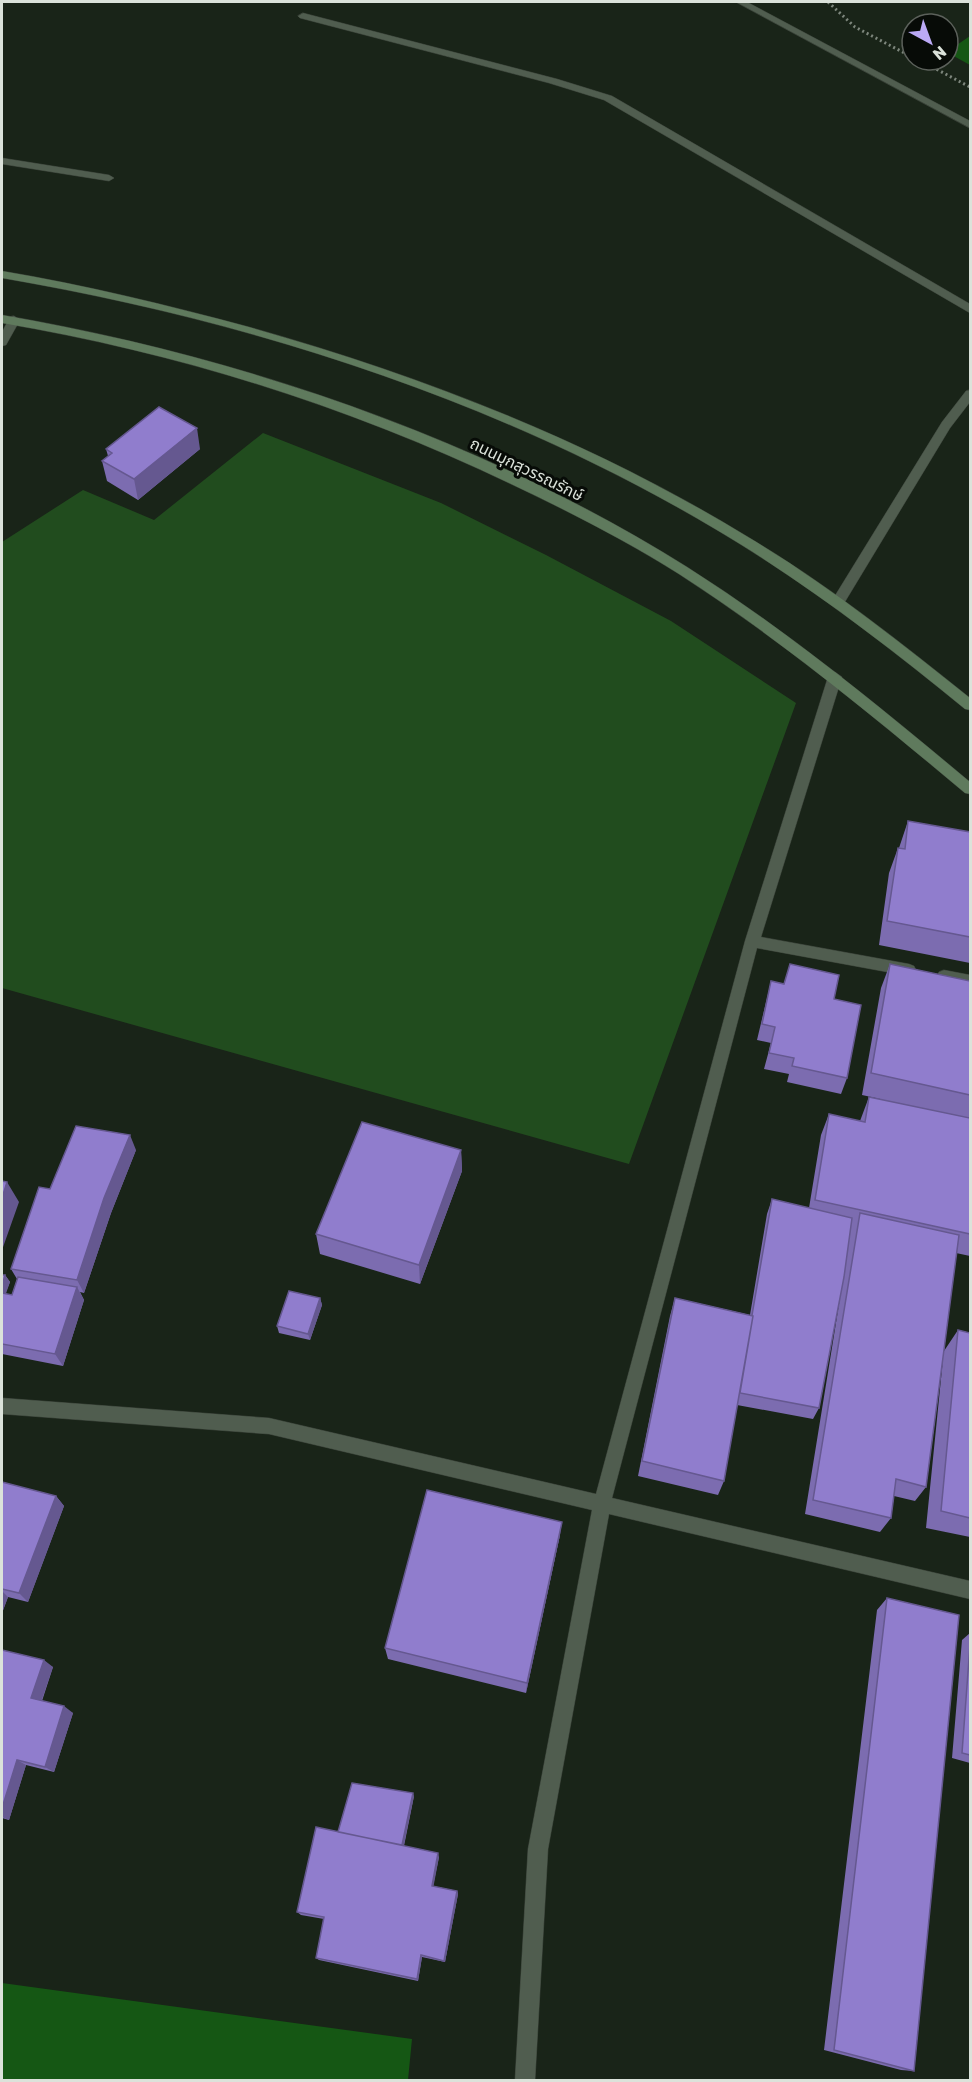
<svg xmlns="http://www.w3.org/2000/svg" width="972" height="2082" viewBox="0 0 972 2082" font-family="Rubik,'Noto Sans Thai',sans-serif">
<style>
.green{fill:#214c1e}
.water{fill:#155714}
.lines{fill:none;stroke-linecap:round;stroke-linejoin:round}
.street-casing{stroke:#384037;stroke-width:1}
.secondary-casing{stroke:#384037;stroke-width:1}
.path{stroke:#7d867c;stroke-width:3;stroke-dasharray:2 3;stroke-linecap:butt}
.street{fill:#505d4f;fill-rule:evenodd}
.secondary{fill:#5f7a5d;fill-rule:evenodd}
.wall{fill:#7c6cb0}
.shaded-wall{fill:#655890}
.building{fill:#907dcd;stroke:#655890;stroke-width:1.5}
.labels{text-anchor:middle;stroke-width:6;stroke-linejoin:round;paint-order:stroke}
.street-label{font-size:16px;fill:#dbe2da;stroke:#070b07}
</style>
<rect width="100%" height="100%" fill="#192418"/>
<path class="green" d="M263 433 441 503 546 555 671 621 796 703 629 1164 2 988V542L83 490 154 520Z"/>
<path class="water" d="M970 36V65L950 54 948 51Z
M2 1983 412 2039 408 2080H2Z"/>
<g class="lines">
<defs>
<path id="street" d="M736 2H747L970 121V128Z
M303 13 557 79 612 96 970 304V313L604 100 549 83 300 18 298 16Z
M2 158 109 175 114 178 109 181 2 164Z
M14 316 20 320 6 345 2 346V332L10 317Z
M970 390V402L950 428 843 605H833L832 602 833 599 942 422 966 391Z
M835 672 842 677 761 937 909 964 914 966 916 970 914 974 909 976 757 948 612 1498 970 1581V1599L609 1514 548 1849 535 2080H515L528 1849 592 1510 269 1434 2 1414V1398L269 1418 596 1494 745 941 828 677Z
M944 970 970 975V987L939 980 937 976 939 972Z"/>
<path id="secondary" d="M2 271C85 285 167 305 249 327 423 376 593 442 748 537 827 584 899 641 970 698V710L965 709C893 650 819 593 740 544 517 406 259 322 2 278Z
M2 315C240 356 481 438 687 567 788 631 879 706 970 782V794L965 793C872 715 781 640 679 574 625 540 568 511 511 484 348 406 179 353 2 323Z"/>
</defs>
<use href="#street" class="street-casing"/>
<use href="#secondary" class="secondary-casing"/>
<path class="path" d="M828 2 855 27 912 57
M919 60 970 87"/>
<use href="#street" class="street"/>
<use href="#secondary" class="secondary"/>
</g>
<path class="wall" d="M106 449H200L138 500 107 481 102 461 108 456Z
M908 821 970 832V963L879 945 889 873 898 848H899Z
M790 964 834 999 847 1078 841 1094 787 1082 789 1074 764 1069 771 1043 757 1040 767 998 771 981 784 984Z
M890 964 970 981V1256L956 1253 944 1351 958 1330 970 1333V1537L926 1528 943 1359 926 1487 915 1501 894 1496 891 1518 880 1532 805 1514 840 1298 819 1408 813 1419 737 1405 724 1481 718 1495 638 1476 670 1316 675 1298 750 1315 767 1214 772 1199 809 1208 821 1135 829 1114 860 1121 869 1097 885 1100 862 1095 881 988Z
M136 1150 111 1213 84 1293 80 1292 84 1300 63 1366 2 1354V1275H5L10 1282 5 1294 12 1295 17 1279 11 1269 50 1189Z
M461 1150 462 1171 420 1284 320 1254 316 1234Z
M320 1298 322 1305 310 1340 279 1333 277 1326Z
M2 1482 56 1496 64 1506 28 1602 8 1597 2 1613Z
M560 1535 526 1693 388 1659 385 1648Z
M887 1598 914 2071 901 2070 824 2050 877 1610Z
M970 1633V1763L952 1758 962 1640Z
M2 1650 53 1667 42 1701 73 1713 54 1772 26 1765 9 1820 2 1818Z
M414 1796 404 1846 439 1857 433 1886 457 1891 458 1894 445 1962 422 1957 418 1981 319 1960 316 1958 324 1919 301 1915 297 1912Z"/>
<path class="shaded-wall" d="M197 428 200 449 138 500 134 479Z
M130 1135 136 1150 111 1213 84 1293 77 1280 104 1198Z
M461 1150 462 1171 420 1284 419 1265Z
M7 1182 19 1202 2 1250V1198Z
M5 1275 10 1282 2 1305V1286Z
M77 1287 84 1300 63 1366 55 1354Z
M320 1298 322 1305 310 1340 308 1334Z
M56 1496 64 1506 28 1602 19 1593Z
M562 1522 560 1535 526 1693 527 1683Z
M2 1591 8 1597 2 1613Z
M44 1660 53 1667 40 1705 31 1698Z
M64 1706 73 1713 54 1772 45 1767Z
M17 1760 26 1765 9 1820 2 1817V1808Z
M413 1793 414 1796 403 1849 402 1847Z
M438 1853 439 1857 433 1889 432 1886Z
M457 1891 458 1894 445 1962 444 1961Z
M421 1955 422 1957 418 1981 417 1979Z"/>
<path class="building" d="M159 407 197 428 134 479 102 461 112 453 106 449Z
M908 821 970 832V937L887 921 898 848 905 849Z
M790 964 839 975 834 999 861 1005 847 1078 792 1066 794 1058 769 1053 775 1027 762 1024 771 981 784 984Z
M890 964 970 981V1095L871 1073Z
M869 1097 970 1118V1234L815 1200 829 1114 865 1122Z
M362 1122 461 1150 419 1265 316 1234Z
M76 1126 130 1135 104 1198 77 1280 11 1269 39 1187 50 1189Z
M2 1181 7 1182 2 1198Z
M772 1199 852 1218 844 1277 819 1408 740 1393 753 1316 752 1315Z
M860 1213 959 1235 926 1487 896 1479 891 1518 813 1500Z
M2 1275H5L2 1286Z
M18 1277 77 1287 55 1354 2 1344V1293L12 1295Z
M289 1291 320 1298 308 1334 277 1326Z
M675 1298 753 1316 724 1481 642 1461Z
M958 1330 970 1333V1518L941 1511Z
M2 1482 56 1496 19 1593 2 1589Z
M427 1490 562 1522 527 1683 385 1648Z
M887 1598 959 1615 914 2071 834 2050Z
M970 1645V1755L962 1753Z
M2 1650 44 1660 31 1698 64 1706 45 1767 17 1760 2 1808Z
M352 1783 413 1793 402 1845 338 1832Z
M316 1827 438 1853 432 1886 457 1891 444 1961 421 1955 417 1979 316 1958 324 1917 297 1912Z"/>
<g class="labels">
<g class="street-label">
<text transform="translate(527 469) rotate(26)" y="6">ถนนมุกสุวรรณรักษ์</text>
</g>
</g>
<rect width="972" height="2082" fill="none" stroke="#dbe2da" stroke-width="6"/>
<g transform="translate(930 42) rotate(139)"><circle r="28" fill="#070b07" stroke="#5c615b" stroke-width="1.5"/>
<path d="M0-4.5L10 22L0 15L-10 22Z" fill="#bbaaf6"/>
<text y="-9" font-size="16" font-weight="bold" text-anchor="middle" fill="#dbe2da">N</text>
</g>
</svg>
